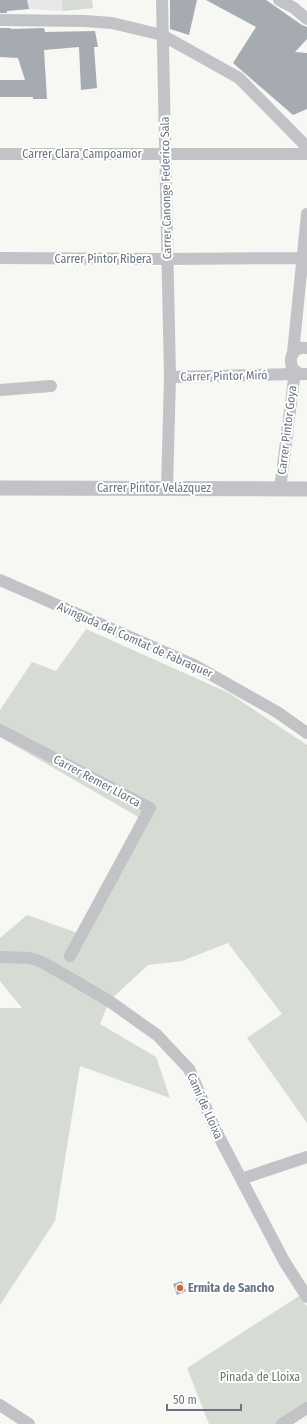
<svg xmlns="http://www.w3.org/2000/svg" width="307" height="1424" viewBox="0 0 307 1424" font-family="'Fira Sans Condensed',sans-serif">
<style>
.built{fill:#e7e8e7}
.green{fill:#d6dbd4}
.building{fill:#a5abb1}
.lines{fill:none;stroke-linecap:round;stroke-linejoin:round}
.minor{stroke:#c1c3c7;stroke-width:12}
.tertiary{stroke:#c1c3c7;stroke-width:15}
.poi-dot{fill:#cc683f;stroke:#fff;stroke-width:1.5}
.labels{text-anchor:middle;stroke-width:4;stroke-linejoin:round;paint-order:stroke}
.street-label{font-size:12px;fill:#6a7581;stroke:#fff}
.poi-label{font-size:12px;font-weight:bold;fill:#6a7581;stroke:#fff;text-anchor:start}
.park-label{font-size:12px;fill:#6a7968;stroke:#fff}
</style>
<rect width="100%" height="100%" fill="#f7f7f4"/>
<path class="built" d="M4 0H92L93 8 63 11 29 9 7 11Z"/>
<path class="green" d="M62 0H92L93 8 63 11Z
M86 629 229 693 307 745V1123L247 1038 282 1014 228 943 182 961 148 965 109 1001 100 1024 156 1057 170 1098 80 1066 55 1221 0 1305V1008H22L0 981V938L27 915 78 933 140 818 0 737V710L32 662 56 671Z
M299 1296 307 1306V1408L282 1424H209L187 1368Z"/>
<path class="building" d="M0 0H27L29 9 7 11V13H0Z
M170 0H197L189 35 170 29Z
M206 0H266L302 25 307 27V39L295 52 307 53V109L293 115 233 63 256 27Z
M0 28H10L11 29 44 28 45 32 95 31 98 47H94L97 88 81 90 79 47 44 50 47 99H33V97H0V80H25L18 58 0 57Z
M182 1281 186 1291 177 1295 173 1284Z"/>
<g class="lines">
<path class="minor" d="M162 0 170 377 167 488
M279 0 294 8 307 19
M0 20 85 21 112 23 162 35 239 78 307 147
M0 154H307
M0 258 167 259 302 258
M307 348C286 344 285 377 307 374
M293 353 307 214
M170 377 294 374
M0 390 51 386
M280 489 295 371
M0 580 194 665 277 712 307 733
M0 730 150 808 70 956
M0 957 29 958 40 961 70 978 109 1001 157 1035 189 1069 216 1131 284 1261 307 1297
M241 1179 307 1157
M0 1405 29 1424
M282 1424 307 1408"/>
<path class="tertiary" d="M0 488 307 489"/>
</g>
<circle class="poi-dot" cx="180" cy="1288" r="4"/>
<g class="labels">
<g class="street-label">
<text x="82" y="158">Carrer Clara Campoamor</text>
<text transform="translate(166 188) rotate(-91)" y="4">Carrer Canonge Federico Sala</text>
<text x="103" y="263">Carrer Pintor Ribera</text>
<text transform="translate(224 376) rotate(-1)" y="4">Carrer Pintor Miró</text>
<text transform="translate(287 430) rotate(-83)" y="4">Carrer Pintor Goya</text>
<text x="154" y="492">Carrer Pintor Velázquez</text>
<text transform="translate(135 640) rotate(24)" y="4">Avinguda del Comtat de Fabraquer</text>
<text transform="translate(97 781) rotate(28)" y="4">Carrer Remer Llorca</text>
<text transform="translate(205 1106) rotate(66)" y="4">Camí de Lloixa</text>
</g>
<g class="poi-label">
<text x="188" y="1292">Ermita de Sancho</text>
</g>
<g class="park-label">
<text x="260" y="1381">Pinada de Lloixa</text>
</g>
</g>
<path d="M167 1404v6h74v-6" fill="none" stroke="#6a7581" stroke-width="2"/>
<text x="173" y="1404" font-size="12" fill="#6a7581" stroke="#ffffff" stroke-width="3" paint-order="stroke">50 m</text>
</svg>
